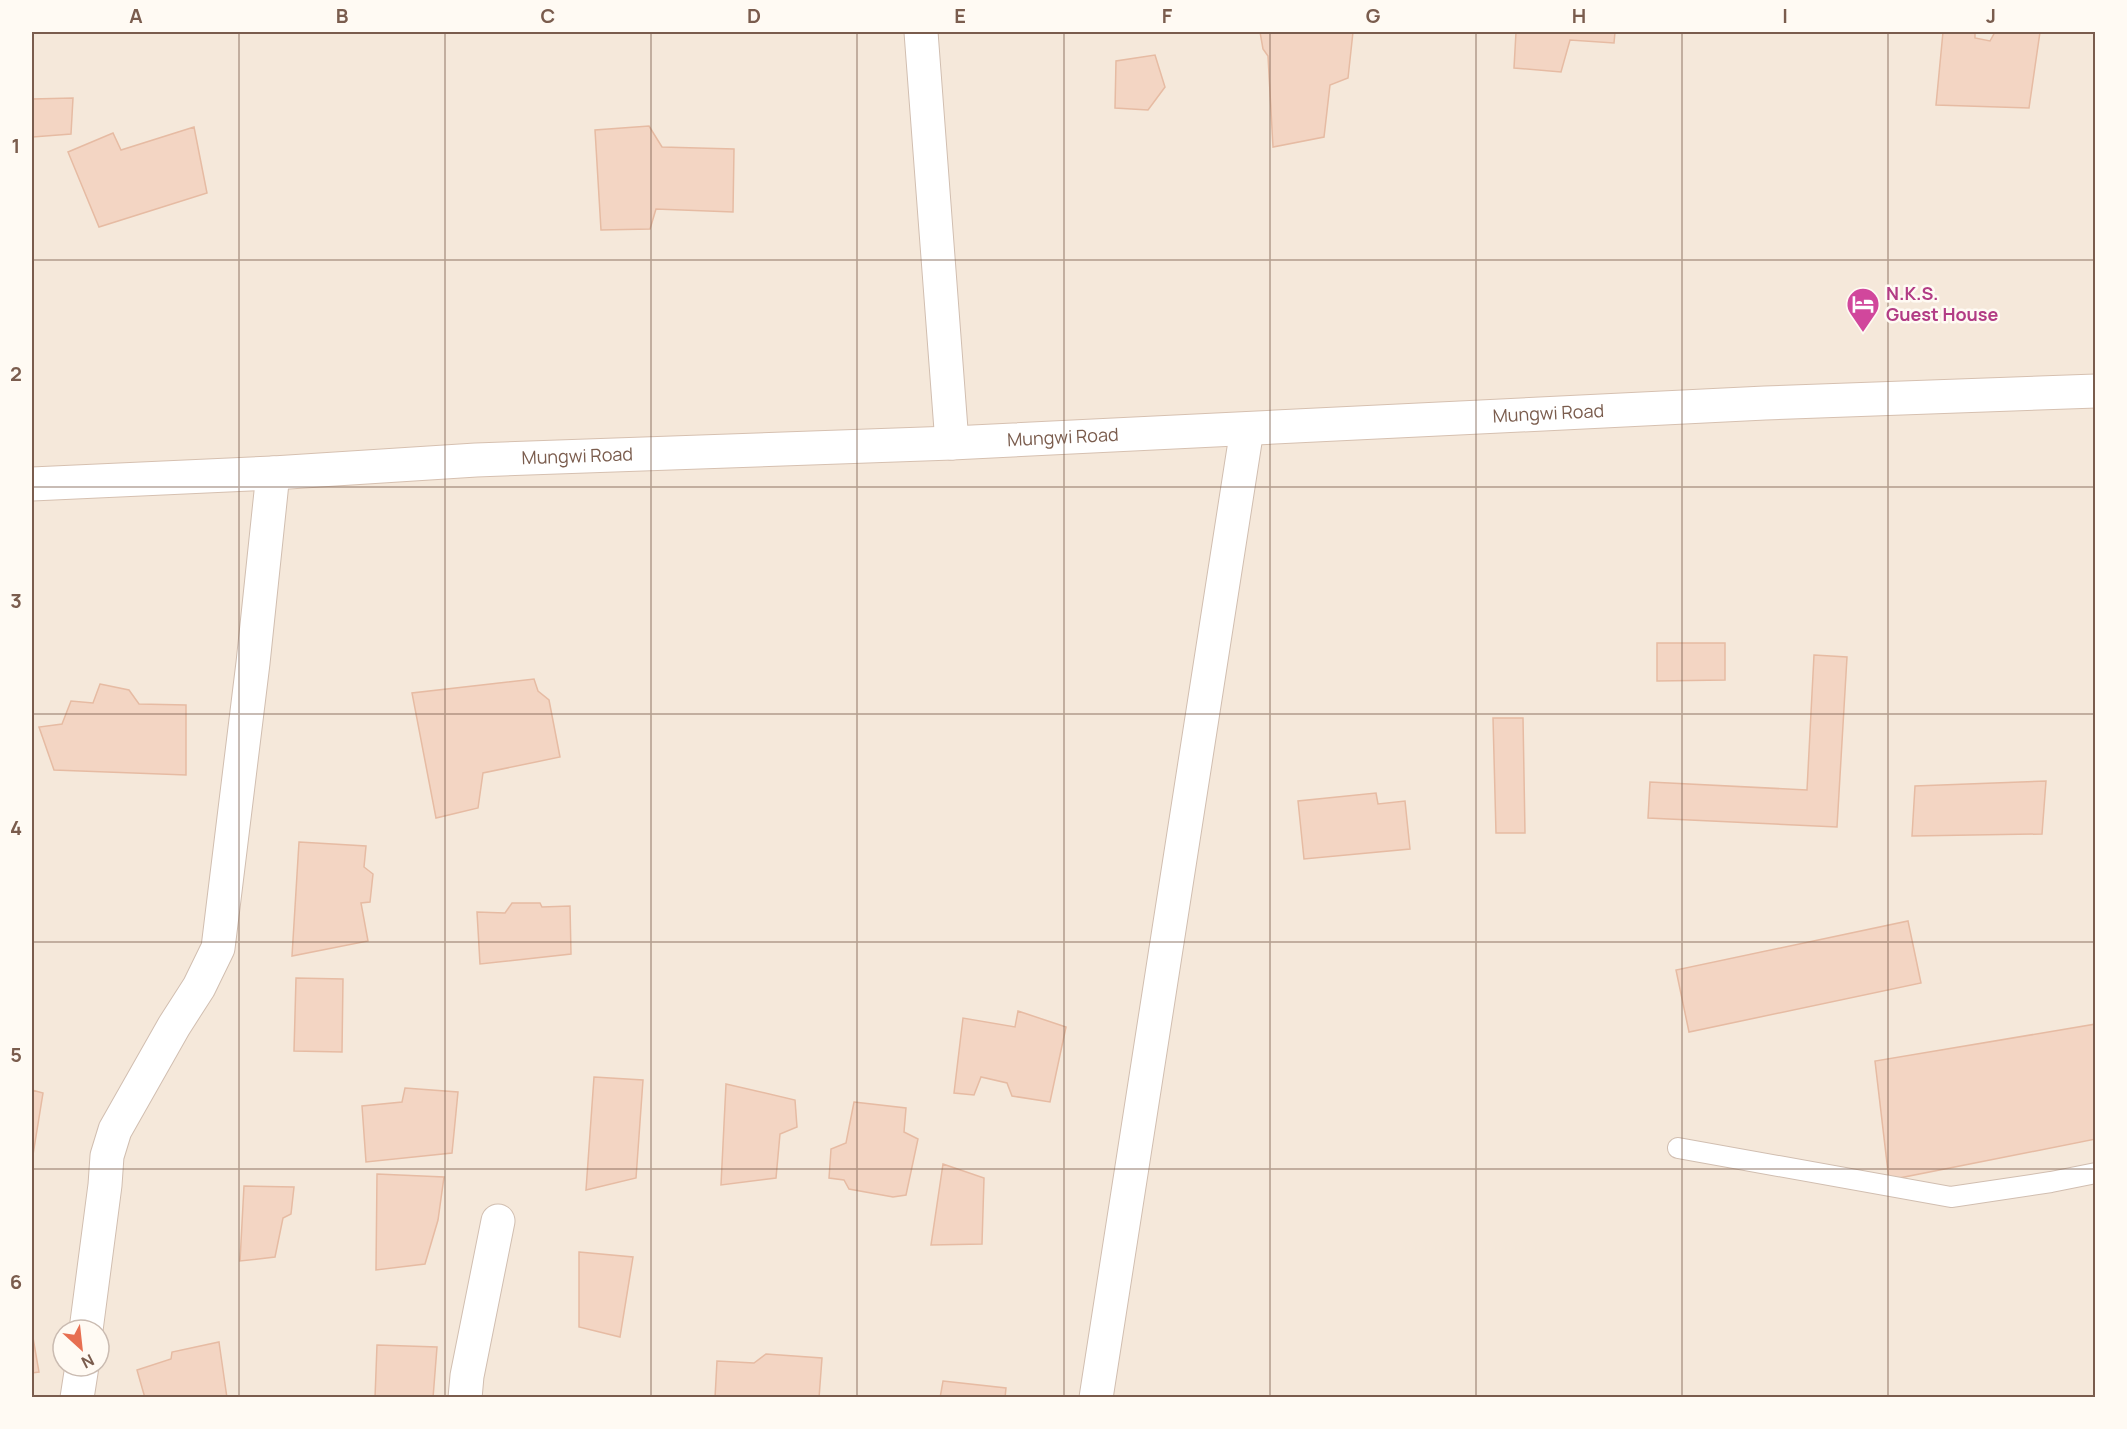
<svg xmlns="http://www.w3.org/2000/svg" width="2127" height="1429" viewBox="0 0 2127 1429" font-family="Manrope,sans-serif">
<style>
.residential{fill:#f5e8da;fill-rule:evenodd}
.building{fill:#f3d5c3;stroke:#e6bba3;stroke-width:1.5}
.lines{fill:none;stroke-linecap:round;stroke-linejoin:round}
.service-casing{stroke:#d1beb0;stroke-width:22}
.minor-casing{stroke:#d1beb0;stroke-width:35}
.secondary-casing{stroke:#d6c0b0;stroke-width:35}
.service{stroke:#fff;stroke-width:20}
.minor{stroke:#fff;stroke-width:33}
.secondary{stroke:#fff;stroke-width:33}
.grid{fill:none;stroke:#7a5c4d;stroke-width:1.5;stroke-opacity:0.55}
.labels{text-anchor:middle;stroke-width:5;stroke-linejoin:round;paint-order:stroke}
.hotel-label{font-size:18px;font-weight:bold;fill:#b23c85;stroke:#fffaf3;text-anchor:start}
.street-label{font-size:18px;fill:#7a5c4d;stroke:#fffaf3}
.neatline{fill:none;stroke:#7a5c4d;stroke-width:2}
.grid-label{font-size:20px;text-anchor:middle;font-weight:bold;fill:#7a5c4d}
</style>
<rect width="100%" height="100%" fill="#fdf6ec"/>
<path class="residential" d="M32 32H2095V1397H32ZM63 1330H99V1366H63Z"/>
<path class="building" d="M1260 32H1353L1348 78 1330 85 1324 137 1273 147 1268 56 1263 49Z
M1516 32H1615L1614 43 1570 40 1561 72 1514 68Z
M1943 32H1975V38L1990 41 1995 32H2040L2029 108 1936 105Z
M1155 55 1165 87 1148 110 1115 108 1116 61Z
M73 98 71 134 33 137 32 99Z
M649 126 662 147 734 149 733 212 656 209 650 229 601 230 595 130Z
M194 127 207 193 99 227 68 152 113 133 121 150Z
M1657 643H1725V680L1657 681Z
M1814 655 1847 657 1837 827 1648 818 1650 782 1807 790Z
M534 679 538 691 549 700 560 757 483 773 478 808 436 818 412 693Z
M100 684 129 690 139 704 186 705V775L54 770 39 727 62 724 71 701 93 703Z
M1493 718H1523L1525 833H1496Z
M2046 781 2042 834 1912 836 1915 786Z
M1376 793 1378 804 1405 801 1410 849 1304 859 1298 801Z
M299 842 366 846 364 867 373 874 370 902 361 903 368 941 292 956Z
M512 903H540L542 907 570 906 571 954 480 964 477 912 505 913Z
M1908 921 1921 983 1689 1032 1676 970Z
M296 978 343 979 342 1052 294 1051Z
M1018 1011 1066 1027 1050 1102 1012 1096 1007 1083 981 1077 974 1095 954 1093 963 1018 1015 1027Z
M2096 1024V1139L1889 1180 1875 1061Z
M594 1077 643 1080 636 1178 586 1190Z
M726 1084 795 1100 797 1127 780 1134 776 1178 721 1185Z
M405 1088 458 1092 452 1153 366 1162 362 1106 402 1102Z
M32 1090 43 1093 32 1161Z
M854 1102 906 1108 904 1132 918 1139 906 1195 893 1197 849 1189 844 1180 829 1178 831 1149 846 1143Z
M943 1164 984 1178 982 1244 931 1245Z
M377 1174 444 1177 438 1220 425 1264 376 1270Z
M244 1186 294 1187 291 1214 283 1218 275 1257 240 1261Z
M579 1252 633 1257 620 1337 579 1327Z
M32 1332 39 1372 32 1373Z
M219 1342 227 1398H145L137 1370 171 1359 172 1352Z
M377 1345 437 1347 433 1398H375Z
M766 1354 822 1358 819 1398H715L717 1361 754 1363Z
M943 1381 1006 1388 1005 1398H940Z"/>
<g class="lines">
<defs>
<path id="service" d="M1678 1148 1951 1197 2051 1182 2096 1173"/>
<path id="minor" d="M921 32 952 443
M86 1330 105 1185 107 1156 115 1130 174 1026 199 987 218 948 253 663 273 473
M77 1398 82 1366
M465 1398 467 1376 498 1221
M1096 1398 1247 429"/>
<g id="secondary">
<path id="s1" d="M32 484 273 473 476 460 952 443 1765 403 2096 391"/>
</g>
</defs>
<use href="#service" class="service-casing"/>
<use href="#minor" class="minor-casing"/>
<use href="#secondary" class="secondary-casing"/>
<use href="#service" class="service"/>
<use href="#minor" class="minor"/>
<use href="#secondary" class="secondary"/>
</g>
<path class="grid" d="M239 32V1398M445 32V1398M651 32V1398M857 32V1398M1064 32V1398M1270 32V1398M1476 32V1398M1682 32V1398M1888 32V1398M32 260H2096M32 487H2096M32 714H2096M32 942H2096M32 1169H2096"/>
<defs>
<symbol id="hotel-pin" viewBox="-11 -11 22 30"><path d="M0 17L-7.5 6A9.5 9.5 0 1 1 7.5 6Z" fill="#d1479c" stroke="#fffaf3"/><path d="M-6-4.5h1.5V1H6V5H4.5V3h-9V5H-6ZM-4 0a1.8 1.8 0 1 1 3.6 0ZM.5 0V-2.5h3Q6-2.5 6 0Z" fill="#fff"/></symbol>
</defs>
<g fill-rule="evenodd">
<use href="#hotel-pin" x="1844" y="285" width="38" height="52"/>
</g>
<g class="labels">
<g class="hotel-label">
<text x="1886" y="300">N.K.S.<tspan x="1886" dy="21">Guest House</tspan></text>
</g>
<g class="street-label">
<text dy="6" stroke="none"><textPath href="#s1" startOffset="1518">Mungwi Road</textPath></text>
<text dy="6" stroke="none"><textPath href="#s1" startOffset="1032">Mungwi Road</textPath></text>
<text dy="6" stroke="none"><textPath href="#s1" startOffset="546">Mungwi Road</textPath></text>
</g>
</g>
<rect width="2127" height="1429" fill="none" stroke="#fffaf3" stroke-width="66"/>
<g transform="translate(81 1348) rotate(153)"><circle r="28" fill="#fffaf3" stroke="#cabbb1" stroke-width="1.5"/>
<path d="M0-4.5L10 22L0 15L-10 22Z" fill="#e76f51"/>
<text y="-9" font-size="16" font-weight="bold" text-anchor="middle" fill="#7a5c4d">N</text>
</g>
<rect x="33" y="33" width="2061" height="1363" class="neatline"/>
<g class="grid-label">
<text x="136" y="23">A</text>
<text x="342" y="23">B</text>
<text x="548" y="23">C</text>
<text x="754" y="23">D</text>
<text x="960" y="23">E</text>
<text x="1167" y="23">F</text>
<text x="1373" y="23">G</text>
<text x="1579" y="23">H</text>
<text x="1785" y="23">I</text>
<text x="1991" y="23">J</text>
<text x="16" y="153">1</text>
<text x="16" y="381">2</text>
<text x="16" y="608">3</text>
<text x="16" y="835">4</text>
<text x="16" y="1062">5</text>
<text x="16" y="1289">6</text>
</g>
</svg>
